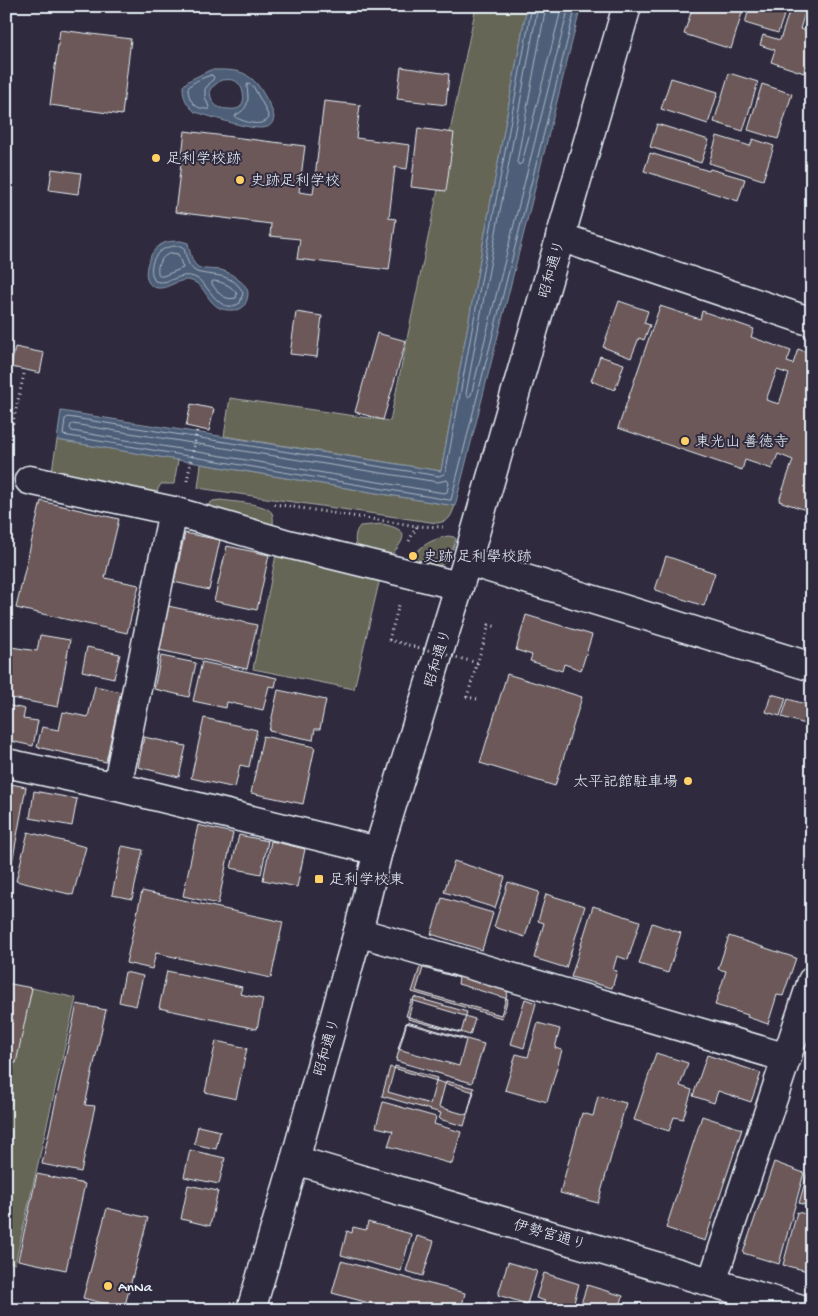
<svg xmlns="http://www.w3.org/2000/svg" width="818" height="1316" viewBox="0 0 818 1316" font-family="'Gochi Hand','Klee One',sans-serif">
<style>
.green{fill:#656657;stroke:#a6aca8}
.water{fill:#4e5e78;stroke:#8c99ab;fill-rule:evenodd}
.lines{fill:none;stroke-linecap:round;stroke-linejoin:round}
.shore{stroke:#aab6c5;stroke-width:1}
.building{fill:#6c5959;stroke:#e8f1f8;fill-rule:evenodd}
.street-casing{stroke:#e8f1f8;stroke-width:31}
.secondary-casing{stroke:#e8f1f8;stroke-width:31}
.highway-casing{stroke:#e8f1f8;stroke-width:31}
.path{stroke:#e8f1f8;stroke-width:3;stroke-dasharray:1 4;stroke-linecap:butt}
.street{stroke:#2f2a3d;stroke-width:28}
.secondary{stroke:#2f2a3d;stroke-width:28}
.highway{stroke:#2f2a3d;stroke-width:28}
.path-bridge{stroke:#e8f1f8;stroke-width:3;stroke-dasharray:1 4;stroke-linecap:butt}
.poi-dot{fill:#ffd166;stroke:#2f2a3d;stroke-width:2}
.labels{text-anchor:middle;stroke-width:4;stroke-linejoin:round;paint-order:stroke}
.poi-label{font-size:15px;fill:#e8f1f8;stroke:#2f2a3d;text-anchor:start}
.street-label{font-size:15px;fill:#e8f1f8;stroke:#2f2a3d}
</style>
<rect width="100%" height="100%" fill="#2f2a3d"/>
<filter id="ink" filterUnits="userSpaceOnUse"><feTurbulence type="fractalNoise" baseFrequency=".02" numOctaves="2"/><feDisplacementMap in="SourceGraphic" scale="10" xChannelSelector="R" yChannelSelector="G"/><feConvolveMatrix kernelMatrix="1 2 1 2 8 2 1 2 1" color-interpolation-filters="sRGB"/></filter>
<g filter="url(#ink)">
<path class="green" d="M476 6H527L441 471 224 436 230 398 390 421Z
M57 440 178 460 174 484H161L158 489 156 501 51 476Z
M201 464 455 506C450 518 450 521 437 523L198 488Z
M221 500C232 502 266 503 272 513 274 517 273 524 273 529L208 508 209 504 213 501Z
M382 524C411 530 406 538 390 557L356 549C355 539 354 533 360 526Z
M448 536 454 537 456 539C453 550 448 566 434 567 426 568 417 564 409 563V559C422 546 429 540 448 536Z
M277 550 381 574 354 689 253 669Z
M32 988 76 998 15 1264 6 1260V1100Z"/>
<path class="water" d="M527 6H581L455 506 57 440 61 411 441 471Z
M210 70C220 70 235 69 245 74 248 76 254 80 257 84 262 90 274 111 274 118 273 122 271 126 267 127 254 132 210 116 195 112 186 104 183 98 183 86L188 81ZM221 80C225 80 229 79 233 80 243 83 247 100 240 107 236 110 232 109 228 109 215 109 210 101 210 89Z
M181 241 188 243C190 251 191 262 198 267 204 270 214 269 221 270 229 272 234 276 240 281 244 284 248 288 248 293 248 297 247 301 245 304 243 309 238 310 233 310 207 312 209 287 192 281 178 276 165 294 152 286 140 278 149 252 159 246 165 241 173 241 181 241Z"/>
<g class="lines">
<path class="shore" d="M532 6 446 470 444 474 439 476 68 417 65 419 63 435 449 500H451L576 6
M538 6 466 394 468 397 471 395 569 6
M546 6 517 162 519 165 522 163 562 6
M211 75 213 76 214 78 205 89V97L209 107V109C196 110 188 101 188 88 193 81 203 78 211 75Z
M248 84 253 86 265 108 269 118C262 128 244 122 235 117L236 115C249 108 249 101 247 87Z
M180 246 184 248C186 256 188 268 197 272 202 274 209 274 213 275 226 276 238 281 243 293L240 303C218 316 211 286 196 278 181 270 169 286 155 281 148 271 152 254 164 249 169 246 174 246 180 246Z
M171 253 178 254 183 268 163 276H159C155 266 161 256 171 253Z
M214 281C223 282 232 286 237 294L236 298C224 301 218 293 212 284V282Z
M73 424 438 482 447 480 449 483 447 492 444 493 72 431 70 428 71 425Z"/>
</g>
<path class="building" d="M693 6H730L743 10 731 49 684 34Z
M750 6H787L778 33 745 23Z
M791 6H807L800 29 812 32V67L806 66 804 73 771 62 775 50 760 45 763 35 780 40Z
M811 6H812V29L805 26Z
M60 30 131 39 122 115 50 105Z
M401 67 449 74 446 105 397 99Z
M729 73 758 82 743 131 714 122Z
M671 78 718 92 708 124 661 109Z
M762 84 792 94 778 139 748 130Z
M324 101 360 105 356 138 410 145 407 169 395 167 389 218 396 219 389 270 297 259 300 239 270 236 271 224 175 212 185 131 305 146 299 192 313 194Z
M657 124 709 140 701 163 650 147Z
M418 128 454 133 446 191 411 187Z
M717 136 750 146 753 139 774 146 763 180 709 163Z
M650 153 709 171 710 169 745 179 738 201 644 171Z
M52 169 81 173 78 194 49 190Z
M812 272V291L806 290Z
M619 301 648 311 644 323 650 325 644 340 639 338 631 358 603 347Z
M660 306 700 319 702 311 754 329 751 337 791 351 787 362 793 364 798 349 812 354V512L779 501 793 460 778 454 772 469 745 460 742 470 618 428ZM777 370 789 374 779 404 766 400Z
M296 312 322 316 317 357 290 354Z
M377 333 406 341 383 420 355 412Z
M15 347 44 353 40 373 11 367Z
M600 356 624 364 615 390 591 381Z
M191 404 214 409 209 431 186 426Z
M41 501 119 519 105 578 139 585 127 633 16 608Z
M185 533 220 540 209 590 174 582Z
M227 546 269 555 257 610 214 601Z
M666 556 715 573 704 606 655 590Z
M168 606 257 625 247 669 159 650Z
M526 615 592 635 581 670 564 664 562 671 530 661 532 655 516 650Z
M40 635 70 640 58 707 6 697V672L11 647 37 651Z
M87 647 120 654 114 678 82 671Z
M161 656 196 663 189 697 154 689Z
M202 662 277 678 275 687 269 686 263 710 227 702 226 708 193 701Z
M507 674 582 697 555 786 480 763Z
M95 686 121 692 106 762 37 747 42 727 59 730 63 712 88 717Z
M278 690 326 700 320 729H315L313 740 269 731Z
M771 694 786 698 780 716 766 712Z
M788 699 812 706V726L782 717Z
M6 705 25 709 23 719 38 721 33 746 6 740Z
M204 718 257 730 249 767 240 765 235 788 191 778Z
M263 736 315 747 303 804 251 793Z
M144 737 186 746 179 777 138 767Z
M6 783 26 787 11 869 6 868Z
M34 791 77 799 72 826 30 818Z
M198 825 233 833 218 904 183 896Z
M28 832 86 847 73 895 16 881Z
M239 835 268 841 261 874 231 868Z
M271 841 305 849 297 887 263 880Z
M122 846 143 850 132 899 112 895Z
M454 861 505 877 495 908 444 892Z
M508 882 539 892 525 937 494 927Z
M142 891 283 922 271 978 156 953 152 969 126 963Z
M546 894 585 906 566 968 534 958 544 923 538 921Z
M442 898 493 913 482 950 431 934Z
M593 906 640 921 628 960 617 956 613 970 617 971 612 988 571 977Z
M652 923 681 933 668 973 639 964Z
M729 936 796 958 783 996 777 995 768 1024 747 1017 748 1015 715 1005 726 971 718 969Z
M424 965 509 988 501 1015 416 991Z
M420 967 459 978 458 984 508 999 502 1018 412 992Z
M167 971 242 987 240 994 263 999 257 1029 159 1008Z
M125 972 143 976 136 1006 119 1002Z
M6 983 32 988 16 1063 6 1061Z
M414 997 467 1012 461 1033 408 1019Z
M525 999 536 1003 524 1048 511 1044Z
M411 1000 475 1019 470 1035 406 1016Z
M77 1004 106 1010 85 1105 95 1106 81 1172 42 1164Z
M407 1022 484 1044 472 1083 396 1061Z
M406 1023 466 1040 459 1066 398 1049Z
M538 1023 560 1029 555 1048 562 1050 547 1102 505 1090 516 1054 528 1057Z
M216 1041 247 1048 236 1099 205 1092Z
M656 1053 688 1063 680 1086 692 1090 683 1119 674 1117 669 1131 634 1120Z
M707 1055 761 1073 751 1102 718 1091 714 1103 693 1096Z
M395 1066 437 1078 430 1104 388 1092Z
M390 1067 474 1092 464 1126 439 1119 441 1113 382 1096Z
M446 1081 474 1088 467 1115 439 1107Z
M598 1096 626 1103 598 1203 560 1193 582 1113 593 1116Z
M383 1102 436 1117 434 1124 461 1132 452 1164 388 1146 393 1131 376 1127Z
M702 1116 742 1129 705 1241 666 1228Z
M198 1126 220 1131 216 1149 194 1144Z
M190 1150 225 1158 219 1184 184 1177Z
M774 1162 804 1173 779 1264 743 1253Z
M809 1168H812V1207L799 1203Z
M37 1174 85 1184 66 1270 18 1260Z
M188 1185 218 1191 210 1226 181 1219Z
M107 1208 148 1218 124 1309 83 1298Z
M797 1212 810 1215 809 1220 812 1221V1272L783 1265Z
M368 1222 411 1234 401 1271 341 1255 347 1231 352 1233 353 1227 366 1230Z
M417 1236 434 1241 423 1276 406 1271Z
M341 1261 465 1293 461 1310H395L332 1293Z
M508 1262 537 1271 527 1304 498 1295Z
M544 1273 579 1284 572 1310H543L545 1301 536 1298Z
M587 1285 623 1296 619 1310H579Z
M488 1302 512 1310H485Z"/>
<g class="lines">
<defs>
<path id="street" d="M560 237 812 322
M29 480 173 511 284 543 459 586
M6 763 117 787 378 851
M117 787 173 511
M358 932 787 1058
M712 1282 812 981"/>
<path id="secondary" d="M467 561 812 667
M295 1160 805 1310"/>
<path id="highway" d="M251 1310 295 1160 358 932 378 851 467 561 627 6"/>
</defs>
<use href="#street" class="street-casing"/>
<use href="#secondary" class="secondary-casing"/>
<use href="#highway" class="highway-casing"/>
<path class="path" d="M6 453 24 374
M187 481 197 430
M274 504 417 526 443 527
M409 541 417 526
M389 640 399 605
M477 699 467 697 489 625 498 627"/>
<use href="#street" class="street"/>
<use href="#secondary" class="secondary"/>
<use href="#highway" class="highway"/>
<path class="path-bridge" d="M389 640 478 663"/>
</g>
</g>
<g class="poi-dot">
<circle cx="156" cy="158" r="5"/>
<circle cx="240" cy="180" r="5"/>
<circle cx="685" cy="441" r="5"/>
<circle cx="413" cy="556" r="5"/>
<circle cx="688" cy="781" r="5"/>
<rect x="314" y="874" width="10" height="10" rx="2.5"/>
<circle cx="108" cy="1286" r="5"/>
</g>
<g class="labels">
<g class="poi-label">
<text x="166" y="163">足利学校跡</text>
<text x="250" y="185">史跡足利学校</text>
<text x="695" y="446">東光山 善徳寺</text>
<text x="423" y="561">史跡 足利學校跡</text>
<text x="678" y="786" text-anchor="end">太平記館駐車場</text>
<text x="329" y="884">足利学校東</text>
<text x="118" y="1291">AnNa</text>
</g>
<g class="street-label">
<text transform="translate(551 269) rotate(-74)" y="5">昭和通り</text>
<text transform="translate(437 658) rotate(-73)" y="5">昭和通り</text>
<text transform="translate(326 1047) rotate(-74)" y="5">昭和通り</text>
<text transform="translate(550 1234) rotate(16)" y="5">伊勢宮通り</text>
</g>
</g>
<rect width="818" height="1316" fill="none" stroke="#2f2a3d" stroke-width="25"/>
<rect x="12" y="12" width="793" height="1291" fill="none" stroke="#e8f1f8" stroke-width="2" filter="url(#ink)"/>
</svg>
